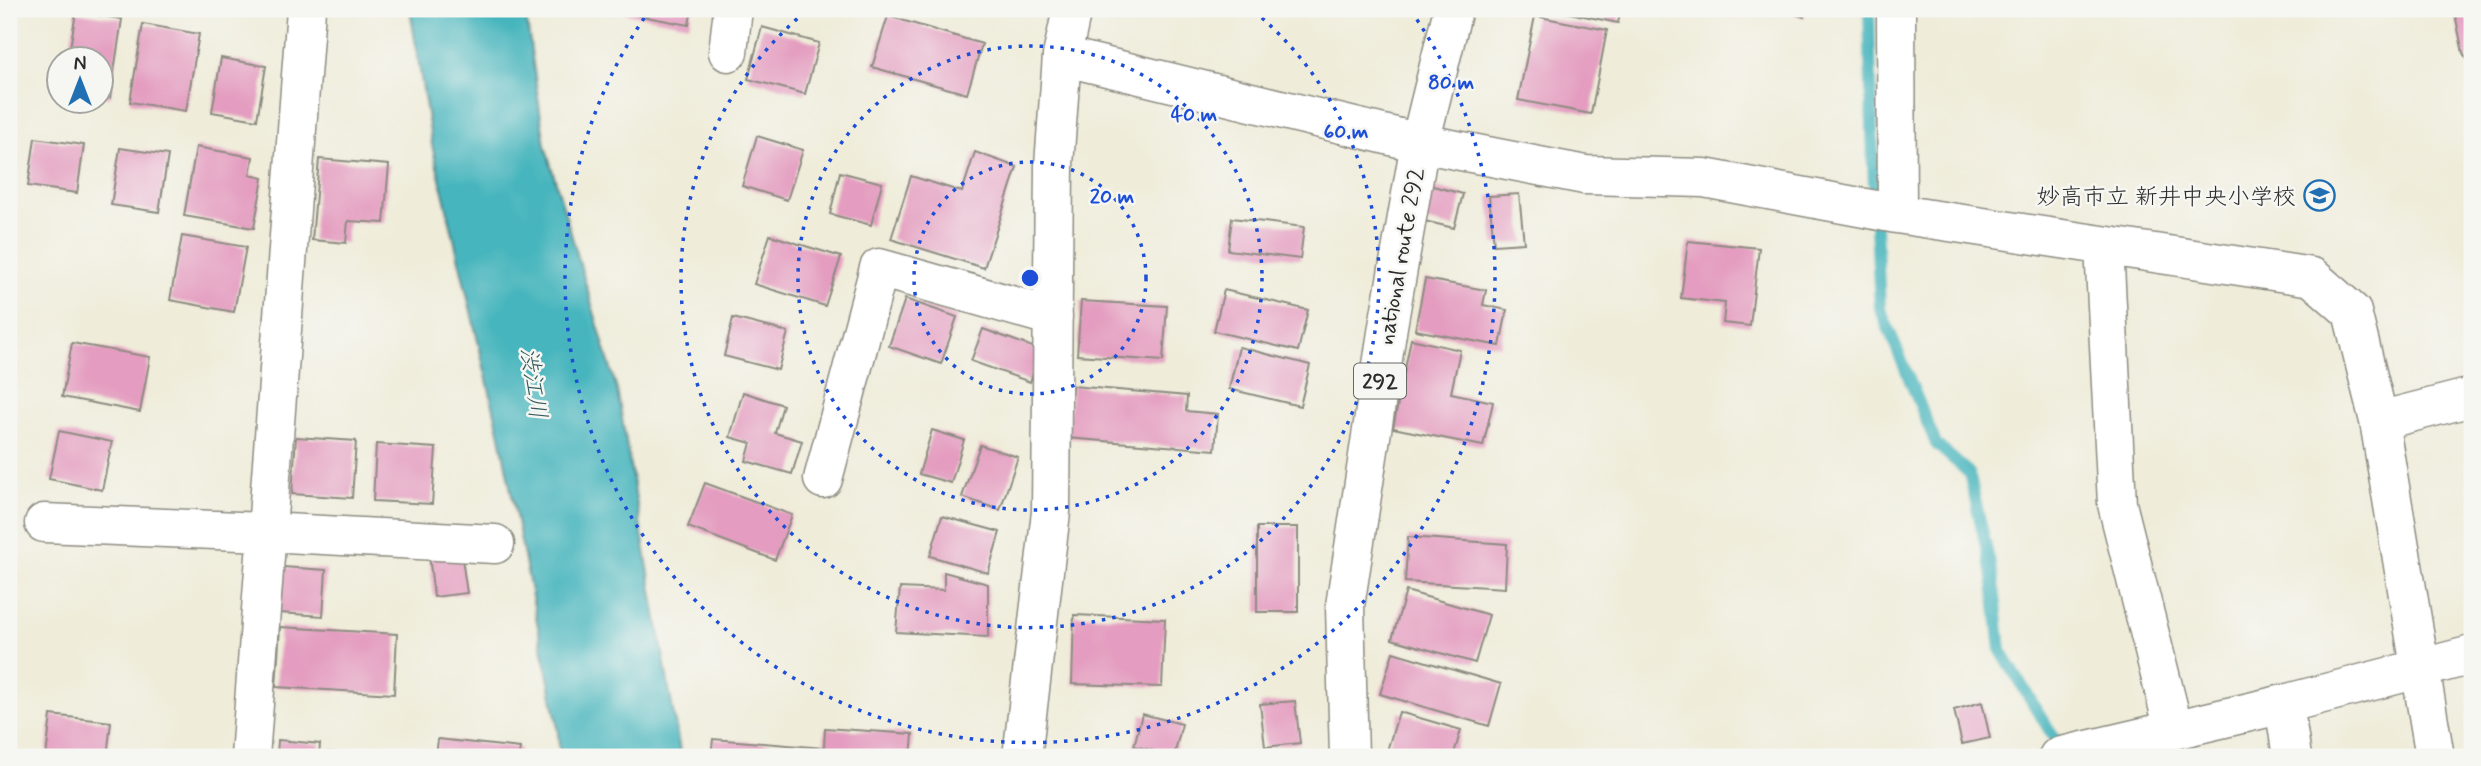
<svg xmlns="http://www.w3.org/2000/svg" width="2481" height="766" viewBox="0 0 2481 766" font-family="Mynerve,'Klee One',sans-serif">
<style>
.water{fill:#46b5bd;stroke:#387074;stroke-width:2}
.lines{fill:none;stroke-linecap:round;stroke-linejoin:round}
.stream{stroke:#46b5bd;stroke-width:12}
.building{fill:#e49dc0}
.minor-casing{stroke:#8d8c82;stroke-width:41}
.highway-casing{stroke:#8d8c82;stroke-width:41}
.minor{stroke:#fff;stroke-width:38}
.highway{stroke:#fff;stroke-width:38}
.ring{fill:none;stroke:#1d4ed8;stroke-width:3.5;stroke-dasharray:3.5 7}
.labels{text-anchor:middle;stroke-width:5;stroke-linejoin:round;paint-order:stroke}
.shield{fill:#f6f6f2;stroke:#686867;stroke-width:2}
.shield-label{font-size:21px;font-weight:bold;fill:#2b2b2b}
.poi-label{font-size:23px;fill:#2b2b2b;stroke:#f6f6f2;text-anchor:end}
.street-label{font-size:23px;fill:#2b2b2b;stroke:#f6f6f2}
.water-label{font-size:24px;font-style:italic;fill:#345b5e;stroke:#f6f6f2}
.centre{fill:#1d4ed8;stroke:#f6f6f2;stroke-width:3.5}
.ring-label{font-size:21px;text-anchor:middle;font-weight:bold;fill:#1d4ed8;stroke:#f6f6f2;stroke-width:5;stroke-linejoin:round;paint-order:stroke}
</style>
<rect width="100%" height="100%" fill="#f6f6f2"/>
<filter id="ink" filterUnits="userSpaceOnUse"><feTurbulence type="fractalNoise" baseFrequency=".0143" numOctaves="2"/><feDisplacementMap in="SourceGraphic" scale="14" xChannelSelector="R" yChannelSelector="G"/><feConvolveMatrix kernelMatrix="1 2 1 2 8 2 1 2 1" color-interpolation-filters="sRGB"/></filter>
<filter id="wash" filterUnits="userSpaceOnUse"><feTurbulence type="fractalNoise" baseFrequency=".00686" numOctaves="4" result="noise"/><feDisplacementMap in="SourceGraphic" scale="28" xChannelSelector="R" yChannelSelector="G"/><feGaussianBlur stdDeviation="1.57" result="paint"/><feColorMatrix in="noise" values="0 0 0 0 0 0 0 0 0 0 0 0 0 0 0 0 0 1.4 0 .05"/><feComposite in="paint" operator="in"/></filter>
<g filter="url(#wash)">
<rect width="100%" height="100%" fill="#efecd9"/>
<path class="water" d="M410 9H525L545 145 617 390 681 757H560L557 722 499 431 432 145Z"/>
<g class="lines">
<path class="stream" d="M1869 9 1873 164 1880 308 1936 444 1969 473 1993 577 2001 651 2062 751"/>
</g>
<g id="blocks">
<path class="building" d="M626 9H692L689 25 625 13Z
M1550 9H1621L1618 23Z
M1778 9H1807L1804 17Z
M2454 9H2472V67L2463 53Z
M76 12 122 19 110 98 102 96V60H68Z
M888 16 982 44 967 94 872 67Z
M1535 16 1607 30 1591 114 1518 100Z
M143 24 199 34 186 111 130 102Z
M762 27 819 43 805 94 748 79Z
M221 58 266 66 257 120 212 112Z
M757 136 803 150 787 200 742 186Z
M35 138 84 145 77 193 28 186Z
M196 147 253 157 250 175 263 178 254 228 184 216Z
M120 148 168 155 159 212 111 205Z
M975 152 1017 167 984 268 891 239 911 176 962 192Z
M319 159 389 165 384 223 348 221 346 243 312 240Z
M840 172 882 183 871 225 830 214Z
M1429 185 1463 194 1454 228 1420 220Z
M1519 194 1524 243 1494 245 1489 196Z
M1232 218 1304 227 1300 259 1228 250Z
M770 235 841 257 825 306 754 284Z
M182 236 246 247 234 312 170 300Z
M1688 241 1759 248 1750 326 1723 323 1725 303 1681 298Z
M1425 279 1486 290 1483 305 1507 310 1500 346 1415 330Z
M1224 290 1308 310 1298 351 1214 331Z
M905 299 957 317 941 364 889 346Z
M1081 301 1167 306 1163 361 1077 355Z
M733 318 788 332 778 370 724 356Z
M983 329 1041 350 1030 382 971 361Z
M1411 339 1460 350 1451 393 1493 402 1483 446 1393 428Z
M72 343 150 357 140 412 62 397Z
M1239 347 1310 365 1300 406 1229 389Z
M1072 386 1187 396 1186 411 1218 414 1215 450 1067 438Z
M743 392 783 405 775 433 802 441 792 474 746 461 751 443 730 437Z
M932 430 964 440 951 483 919 474Z
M59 431 112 442 102 490 49 479Z
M296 437 356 441 352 498 292 494Z
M376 444 436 448 432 504 373 501Z
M980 445 1018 457 1000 510 962 497Z
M705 483 792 515 775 560 688 527Z
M942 516 1000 532 988 573 930 556Z
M1257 527H1298V612H1257Z
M1408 537 1507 544 1505 588 1405 582Z
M461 552 467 593 434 597 429 555Z
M283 567 326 570 323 616 280 613Z
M944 572 988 584V637L896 632 900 588 944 590Z
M1406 591 1489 615 1475 663 1392 639Z
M1074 615 1165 619 1162 687 1072 684Z
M280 627 397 634 394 694 276 687Z
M1393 652 1501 684 1489 726 1380 694Z
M1295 701 1300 743 1265 747 1260 704Z
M1982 702 1990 738 1962 744 1954 710Z
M1399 712 1461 730 1453 757H1396L1386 754Z
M1142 714 1182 724 1174 756 1134 746Z
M51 715 111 722 107 757H46Z
M825 728 913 734 911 757H711L713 739 824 748Z
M438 739 520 748 519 757H436Z
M278 740 320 744 319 757H277Z
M328 752 364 755V757H328Z"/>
</g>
</g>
<g filter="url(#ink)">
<use href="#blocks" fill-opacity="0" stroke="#8d8c82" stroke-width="2"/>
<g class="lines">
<defs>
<path id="minor" d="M1896 9 1897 214
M728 52 733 9
M1062 56 1420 143 1585 175 1704 178 1897 214 2312 277 2352 312 2379 421 2435 757
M2104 246 2117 504 2174 730
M2379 421 2472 397
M823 479 879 268 1053 317
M44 523 266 532 495 544
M2284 704 2292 757
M250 757 306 9
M1022 757 1051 512 1054 165 1062 56 1072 9
M2058 757 2284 704 2472 655"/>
<path id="highway" d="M1349 757 1345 606 1388 326 1420 143 1453 9"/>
</defs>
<use href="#minor" class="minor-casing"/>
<use href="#highway" class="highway-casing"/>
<use href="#minor" class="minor"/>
<use href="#highway" class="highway"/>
</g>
</g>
<g class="ring">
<circle cx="1030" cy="278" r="116"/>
<circle cx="1030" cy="278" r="232"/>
<path d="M1254 11A349 349 0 1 1 806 11"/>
<path d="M1411 11A465 465 0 1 1 649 11"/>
</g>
<defs>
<symbol id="school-ring" viewBox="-11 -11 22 22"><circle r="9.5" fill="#f6f6f2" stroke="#1f6fb2" stroke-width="1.5"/><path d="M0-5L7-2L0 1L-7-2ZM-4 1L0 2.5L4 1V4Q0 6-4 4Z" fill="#1f6fb2"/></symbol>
</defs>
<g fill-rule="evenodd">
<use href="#school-ring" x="2302" y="178" width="35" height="35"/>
</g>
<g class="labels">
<rect class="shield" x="1354" y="363.5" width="52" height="35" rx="5"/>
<g class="shield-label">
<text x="1380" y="388">292</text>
</g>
<g class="poi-label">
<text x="2296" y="204">妙高市立 新井中央小学校</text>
</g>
<g class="street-label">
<text transform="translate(1400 256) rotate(-80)" y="8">national route 292</text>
</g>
<g class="water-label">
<text transform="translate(534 383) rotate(82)" y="8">渋江川</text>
</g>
</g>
<circle cx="1030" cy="278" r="10" class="centre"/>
<g class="ring-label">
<text x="1451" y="89">80 m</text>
<text x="1194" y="121">40 m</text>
<text x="1346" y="138">60 m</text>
<text x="1112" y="203">20 m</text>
</g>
<rect width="2481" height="766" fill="none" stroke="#f6f6f2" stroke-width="35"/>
<g transform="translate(80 80)"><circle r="33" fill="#f6f6f2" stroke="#a5a5a2" stroke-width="2"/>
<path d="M0-5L12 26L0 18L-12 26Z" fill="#1f6fb2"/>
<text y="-10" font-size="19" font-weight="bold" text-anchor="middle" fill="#2b2b2b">N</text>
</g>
</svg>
